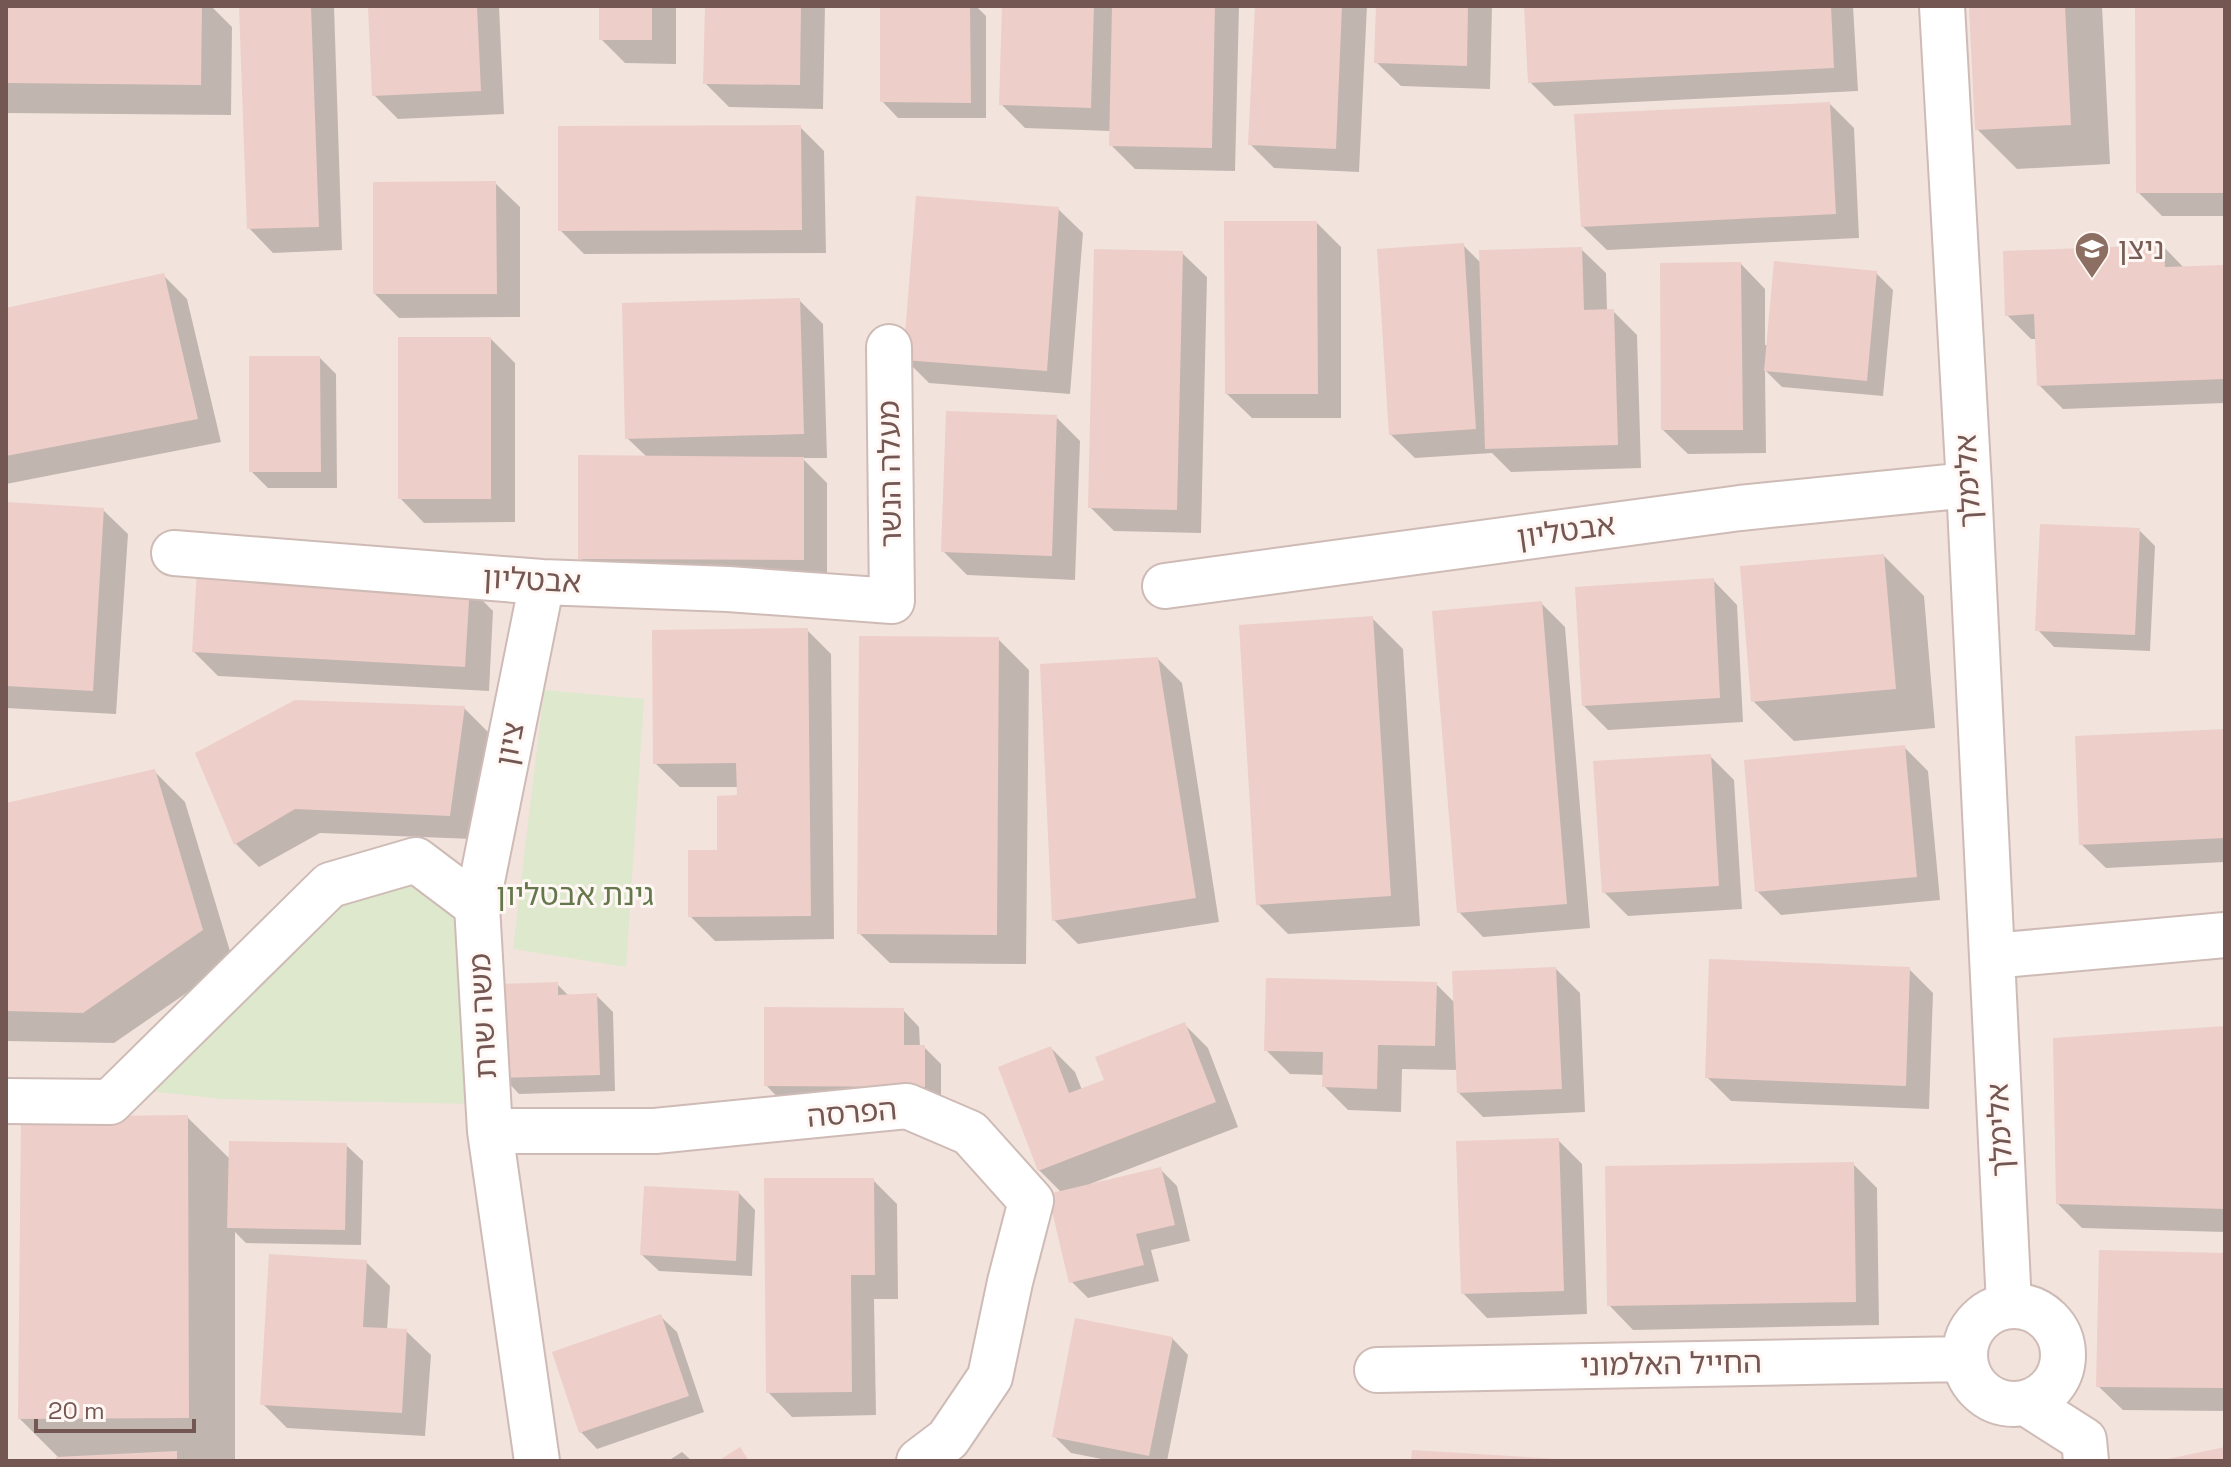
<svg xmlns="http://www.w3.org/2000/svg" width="2231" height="1467" viewBox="0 0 2231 1467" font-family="'Space Grotesk','Noto Sans Hebrew',sans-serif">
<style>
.residential{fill:#f2e3dd}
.green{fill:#dee8cd}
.shadow{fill:#0003}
.building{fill:#edcec8}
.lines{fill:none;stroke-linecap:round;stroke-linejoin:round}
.minor-casing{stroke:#cfbbb6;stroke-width:48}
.minor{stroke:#fff;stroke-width:44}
.labels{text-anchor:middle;stroke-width:6;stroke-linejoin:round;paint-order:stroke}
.education-label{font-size:30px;fill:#785e54;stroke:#fef7f4;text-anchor:start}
.street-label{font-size:30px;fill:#745652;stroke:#fef7f4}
.park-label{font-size:30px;fill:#64784b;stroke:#fef7f4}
</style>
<rect width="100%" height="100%" fill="#fbf2ed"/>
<path class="residential" d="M6 6H2225V1461H6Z"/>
<path class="green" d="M544 690 644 699 626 967 513 949Z
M415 881 465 919 476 1104 221 1099 140 1090 295 942 360 891Z"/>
<path class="shadow" d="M6 6H211L232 27 231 115 6 113Z
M241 6H334L342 250 273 253 249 228Z
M370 6H499L504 114 398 119 374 95Z
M601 6H676V64L625 63 601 39Z
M707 6H825L823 109 729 107 705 83Z
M882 6H976L986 16V118H898L882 101Z
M1004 6H1239L1235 171 1135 169 1111 145V131L1025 128 1001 104Z
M1257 6H1367L1359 172 1274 168 1250 144Z
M1378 6H1492L1490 89 1401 86 1376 62Z
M1526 6H1853L1858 91 1554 106 1530 82Z
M1971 6H2102L2110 164 2017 169 1977 129Z
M2137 6H2225V216H2162L2138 192Z
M1830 104 1854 128 1859 238 1607 250 1582 226Z
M800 127 824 151 826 253 584 254 560 230Z
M495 183 520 207V317L399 318 375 294Z
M1058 209 1083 233 1070 394 929 383 905 359Z
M1317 223 1341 247V418H1252L1227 394Z
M1464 246 1481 263 1581 249 1606 273 1607 311H1613L1637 335 1641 468 1511 472 1492 453 1415 458 1390 434Z
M2164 247 2185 269 2225 267V403L2063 409 2039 385 2037 339H2031L2007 315Z
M1182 253 1207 277 1201 533 1114 531 1090 507Z
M1741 264 1765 289V345H1768L1876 273 1893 290 1883 396 1782 387 1765 370 1766 453 1688 454 1663 430Z
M163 275 187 299 221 442 6 484V310Z
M799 300 823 324 827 458H802L827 483V584L604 582 580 558 647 457 627 438Z
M491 339 515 363V522L424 523 400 498Z
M320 358 336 374 337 488H268L251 471Z
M1056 417 1080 441 1075 580 967 575 943 551Z
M6 504 103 510 128 534 116 714 6 708Z
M2139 530 2155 546 2150 651 2054 647 2038 630Z
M1884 556 1924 596 1935 728 1794 741 1753 701Z
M1713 580 1737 605 1743 722 1608 730 1584 706Z
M469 587 493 611 489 691 218 676 194 652Z
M1541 603 1565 627 1590 928 1483 937 1459 912Z
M1372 618 1403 649 1420 926 1288 934 1258 904Z
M807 630 831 654 834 939 715 941 690 916 719 852 739 797V787H680L655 763Z
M998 639 1029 670 1026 964 890 963 859 933Z
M1158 659 1182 683 1219 922 1078 944 1054 920Z
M464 708 488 732 473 839 320 833 259 867 235 843Z
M2225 731V862L2106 868 2081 844Z
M1904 747 1928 771 1940 900 1781 915 1757 891Z
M1710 756 1734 780 1742 909 1628 916 1604 892Z
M154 771 185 802 233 961 114 1043 6 1041V805Z
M1556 969 1580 993 1585 1112 1483 1117 1459 1093 1458 1070 1402 1069 1401 1112 1348 1110 1324 1086V1075L1290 1074 1266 1050 1436 984 1455 1003Z
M1909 969 1933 993 1929 1109 1731 1101 1707 1077Z
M557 984 569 996 596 995 613 1012 615 1091 519 1094 503 1077Z
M903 1010 919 1027 920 1047H924L941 1064V1102H782L766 1085Z
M1184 1024 1208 1048 1238 1127 1090 1184V1186L1161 1170 1177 1186 1190 1241 1151 1250 1159 1281 1088 1298 1071 1281 1062 1193 1039 1170 1051 1048 1075 1072 1082 1090 1106 1081Z
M2225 1028V1232L2082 1228 2058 1204Z
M187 1117 231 1160 346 1145 363 1161 361 1245 246 1243 235 1232V1461H58V1457L20 1419Z
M1558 1140 1582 1164 1587 1314 1487 1318 1463 1293Z
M1853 1164 1877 1188 1879 1325 1633 1330 1609 1305Z
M873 1180 897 1204 898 1299H874L876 1415 792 1417 768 1392Z
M739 1193 755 1210 752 1276 659 1271 642 1255Z
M2225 1255V1411L2123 1410 2098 1386Z
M366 1262 390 1286 387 1330 406 1331 431 1355 425 1436 287 1428 263 1404Z
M660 1316 677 1332 704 1412 597 1449 581 1432Z
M1172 1338 1188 1355 1167 1461H1112L1071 1453 1054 1436Z
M682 1452 692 1461H668Z"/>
<path class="building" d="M6 6H202L201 85 6 83Z
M239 6H311L319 227 247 229Z
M368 6H477L481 91 372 96Z
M599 6H652V40H599Z
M705 6H801L800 85 703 84Z
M880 6H970L971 103 880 102Z
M1002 6H1094L1091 108 999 105Z
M1112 6H1215L1212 148 1109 146Z
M1255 6H1342L1336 149 1248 145Z
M1376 6H1468L1467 66 1374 63Z
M1524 6H1831L1834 68 1528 83Z
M1969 6H2065L2071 125 1975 130Z
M2135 6H2225V193H2136Z
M1830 102 1836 214 1581 227 1574 114Z
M801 125 802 230 558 231V126Z
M496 181 497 294H373V182Z
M916 196 1059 207 1047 371 903 360Z
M1224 221H1317L1318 394H1225Z
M1464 243 1476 429 1389 435 1377 249Z
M2164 245 2165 267 2225 265V379L2037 386 2034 314 2005 316 2003 251Z
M1582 247 1584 310 1614 309 1618 445 1485 449 1479 250Z
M1094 249 1183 251 1177 510 1088 508Z
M1774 261 1877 271 1867 381 1764 371Z
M1741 262 1743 430H1661L1660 263Z
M164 273 198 419 6 456V308Z
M800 298 804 434 625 439 622 303Z
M398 337H491V499H398Z
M249 356H320L321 472H249Z
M946 411 1057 415 1052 556 941 552Z
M578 455 804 457V560L578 559Z
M6 502 104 508 93 691 6 686Z
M2040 524 2140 528 2135 635 2035 631Z
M1884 554 1896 689 1751 702 1740 566Z
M197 570 470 585 465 667 192 652Z
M1714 578 1720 698 1582 706 1575 587Z
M1542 601 1567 904 1457 913 1432 611Z
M1373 616 1391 896 1256 905 1239 625Z
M808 628 811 916 688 917V850H717V796L737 795 736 763 653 764 652 630Z
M859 636 999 637 997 935 857 934Z
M1158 657 1196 898 1052 921 1040 664Z
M295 700 465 706 450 816 295 809 234 845 195 753Z
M2225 729V838L2079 845 2075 736Z
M1905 745 1917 877 1755 892 1744 760Z
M1711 754 1719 886 1602 893 1593 761Z
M155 769 203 930 83 1013 6 1011V803Z
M1709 959 1910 967 1906 1086 1705 1078Z
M1556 967 1562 1089 1457 1093 1452 971Z
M1266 978 1437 982 1435 1046 1378 1045 1377 1089 1322 1087 1323 1052 1264 1051Z
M558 982V995L597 993 600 1075 501 1078 498 984Z
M764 1007 904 1008V1045H925V1087L764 1086Z
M1185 1022 1216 1102 1038 1171 998 1067 1051 1046 1069 1093 1104 1080 1095 1057Z
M2225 1026V1209L2056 1204 2053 1038Z
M188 1115 189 1418 18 1419 21 1117Z
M1559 1138 1564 1291 1461 1294 1456 1141Z
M229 1141 347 1143 345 1230 227 1228Z
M1854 1162 1856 1302 1607 1306 1605 1166Z
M1161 1167 1175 1225 1136 1234 1144 1265 1069 1283 1048 1194Z
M764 1178H874L875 1275H851L852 1392 766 1393Z
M644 1186 739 1191 736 1261 640 1255Z
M2099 1250 2225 1253V1388L2096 1387Z
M269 1254 367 1260 363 1327 407 1329 402 1413 260 1405Z
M661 1314 689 1396 579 1433 552 1352Z
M1075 1318 1173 1337 1149 1456 1052 1437Z
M740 1447 749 1461H718Z
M2225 1447V1461H2163V1460Z
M1412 1450 1557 1459V1461H1411Z
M177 1451V1461H56V1457Z"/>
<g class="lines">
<defs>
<path id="minor" d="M1942 6 1969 485 2009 1305
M174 553 542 582 728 589 892 601 889 347
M1165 586 1740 508 1969 485
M477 906 542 582
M1992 956 2225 935
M6 1101 110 1102 330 885 416 860 477 906 490 1131 537 1461
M490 1131H655L907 1106 970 1133 1031 1201 1010 1282 990 1377 948 1439 919 1461
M1965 1355a49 49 0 1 1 98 0a49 49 0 1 1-98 0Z
M1377 1370 1965 1359
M2026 1403 2084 1440 2086 1461"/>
</defs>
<use href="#minor" class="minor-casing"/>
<use href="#minor" class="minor"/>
</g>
<defs>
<symbol id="school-pin" viewBox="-11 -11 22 30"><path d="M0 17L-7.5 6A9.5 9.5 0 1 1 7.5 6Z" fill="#8d6e63" stroke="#fef7f4"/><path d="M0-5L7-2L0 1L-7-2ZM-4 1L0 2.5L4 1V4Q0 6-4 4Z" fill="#fff"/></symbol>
</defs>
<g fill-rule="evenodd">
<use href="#school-pin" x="2072" y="229" width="40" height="54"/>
</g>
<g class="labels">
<g class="education-label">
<text x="2118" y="259">ניצן</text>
</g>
<g class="street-label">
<text transform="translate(890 474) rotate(-91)" y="10">מעלה הנשר</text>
<text transform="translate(1968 481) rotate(-93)" y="10">אלימלך</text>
<text transform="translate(1566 531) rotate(-8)" y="10">אבטליון</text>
<text transform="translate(532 580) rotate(3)" y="10">אבטליון</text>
<text transform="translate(510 744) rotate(-79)" y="10">ציון</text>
<text transform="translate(483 1016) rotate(-93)" y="10">משה שרת</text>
<text transform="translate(852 1113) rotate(-5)" y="10">הפרסה</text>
<text transform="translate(2000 1130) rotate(-93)" y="10">אלימלך</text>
<text transform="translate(1671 1364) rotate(-1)" y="10">החייל האלמוני</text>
</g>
<g class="park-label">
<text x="575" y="905">גינת אבטליון</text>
</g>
</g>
<rect width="2231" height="1467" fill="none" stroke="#745652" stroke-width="16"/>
<path d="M36 1419v12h158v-12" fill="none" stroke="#745652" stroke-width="4"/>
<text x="48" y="1419" font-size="24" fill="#745652" stroke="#fef7f4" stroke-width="6" paint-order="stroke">20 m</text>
</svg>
